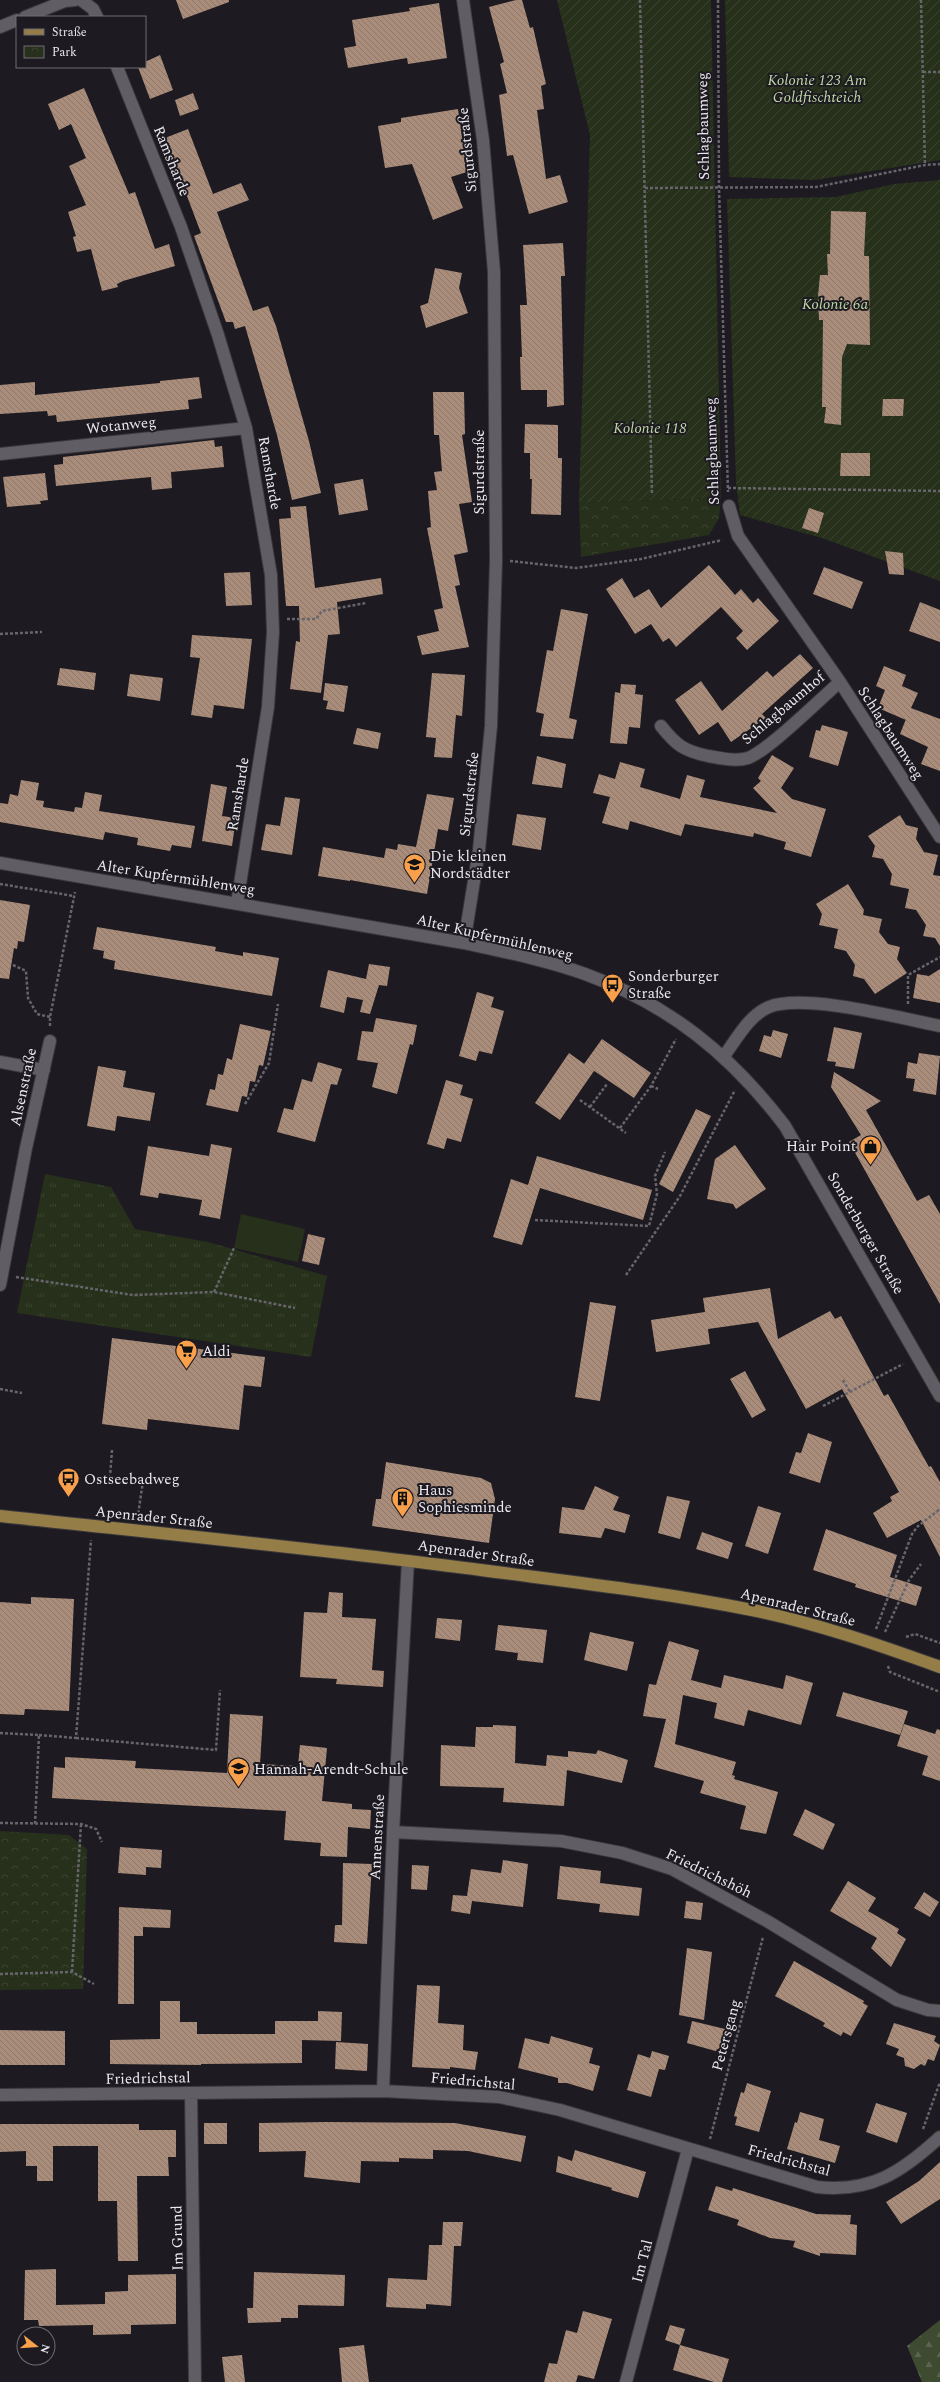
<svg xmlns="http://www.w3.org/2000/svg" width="940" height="2382" viewBox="0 0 940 2382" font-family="Spectral,serif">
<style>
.grass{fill:url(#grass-tufts)}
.forest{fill:url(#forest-firs)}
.park{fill:url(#park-crowns)}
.garden{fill:url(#garden-furrows)}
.pitch{fill:#26301a}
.building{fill:url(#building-back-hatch)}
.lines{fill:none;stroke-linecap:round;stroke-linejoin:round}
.minor-casing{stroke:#3a383c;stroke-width:14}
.major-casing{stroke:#3a383c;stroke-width:14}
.path{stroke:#67656b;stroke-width:2.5;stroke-dasharray:3 2;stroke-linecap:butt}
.minor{stroke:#605d65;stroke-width:12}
.major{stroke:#947d46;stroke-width:12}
.labels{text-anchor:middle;stroke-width:4;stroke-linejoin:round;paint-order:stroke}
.park-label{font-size:15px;font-style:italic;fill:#bfd9a5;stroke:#1d1b21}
.street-label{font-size:15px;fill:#ebe9ee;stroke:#1d1b21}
.poi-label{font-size:15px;fill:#ebe9ee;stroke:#1d1b21;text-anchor:start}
</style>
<defs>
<pattern id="grass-tufts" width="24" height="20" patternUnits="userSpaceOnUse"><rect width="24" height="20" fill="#26301a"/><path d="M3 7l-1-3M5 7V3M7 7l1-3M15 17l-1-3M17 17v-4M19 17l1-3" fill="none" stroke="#3b4430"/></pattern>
<pattern id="forest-firs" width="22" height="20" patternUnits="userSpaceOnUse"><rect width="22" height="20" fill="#3e4b31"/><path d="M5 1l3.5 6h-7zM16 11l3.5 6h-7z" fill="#5a654f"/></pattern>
<pattern id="park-crowns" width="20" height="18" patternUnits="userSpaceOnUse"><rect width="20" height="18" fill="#26301a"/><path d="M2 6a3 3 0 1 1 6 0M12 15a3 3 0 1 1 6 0" fill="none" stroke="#3b4430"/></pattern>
<pattern id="garden-furrows" width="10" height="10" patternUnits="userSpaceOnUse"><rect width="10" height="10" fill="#26301a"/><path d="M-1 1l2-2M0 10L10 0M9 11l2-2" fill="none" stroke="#3b4430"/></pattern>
<pattern id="building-back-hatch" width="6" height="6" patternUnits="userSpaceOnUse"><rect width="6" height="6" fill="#aa8c7a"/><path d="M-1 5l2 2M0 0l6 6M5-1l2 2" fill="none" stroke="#8c776b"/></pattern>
</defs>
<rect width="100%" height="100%" fill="#1d1b21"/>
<path class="grass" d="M45 1174 111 1187 135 1229 208 1242 327 1276 311 1357 17 1313Z"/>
<path class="forest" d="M940 2320V2382H922L907 2346Z"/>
<path class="park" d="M721 498 719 518 709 535 581 557 579 503Z
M0 1831 69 1835 87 1849 83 1989 0 1990Z"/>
<path class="garden" d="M557 0H711L721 498 579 503 590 135Z
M725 0H940V160L815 180 729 177Z
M940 180V581L822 538 740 515 736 482 727 199 836 197 894 184Z"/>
<path class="pitch" d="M241 1214 305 1229 298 1262 234 1248Z"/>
<path class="building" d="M176 0H229V2L183 19Z
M516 0H522L530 28 533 27 546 84 541 86 544 109 537 110 546 179 560 175 568 202 529 214 513 155 507 156 499 95 507 93 500 64 504 62 489 7Z
M439 3 447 58 408 64 407 58 348 68 344 48 356 46 352 20 410 11 409 8Z
M160 55 173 90 150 99 138 67H145V62Z
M84 88 129 194 135 192 155 249 169 244 175 266 123 281 117 284 118 287 102 291 91 249 77 252 73 237 76 236 68 212 86 205 69 166 86 158 71 124 59 130 48 104Z
M193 93 199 109 180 116 175 100Z
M458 109 467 172 451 177 463 208 433 220 412 164 385 168 378 126 401 122V118Z
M188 129 213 194 241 183 249 200 217 212 253 311 268 306 276 326 309 441 321 493 292 500 277 435 245 326 235 329 233 322H226L194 236 201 233 165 138Z
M831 211 866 212 864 256H869L870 345 847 344 842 357 841 425 824 423 826 407H822L823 320H819L818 296 820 275H828L827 254H830Z
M563 243 565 276H561L564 405 547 407V390H521L520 357H522L520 305H527L523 245Z
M435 268 462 273 459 288 468 313 426 328 420 306 428 303Z
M199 377 202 398 188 400 189 409 57 422 56 415 48 416 47 411 0 414V385L35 382V395L160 383V381Z
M433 392H464L465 434 462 435 472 502 459 504 468 552 454 555 460 585 455 586 469 647 422 655 417 636 439 631 434 610 443 608 427 528 431 527 428 491 437 490 434 472 442 471 439 435H434Z
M883 399H904L903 416H882Z
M525 424 558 425V458H562L561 515 531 514 532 479H530V453H524Z
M214 440 215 447 222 446 224 467 171 472 172 488 152 490 151 477 56 486 54 465 63 464V457Z
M841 453H870V476H840Z
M45 473 48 500 40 501 41 504 7 507 3 477Z
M363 479 368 510 339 515 334 484Z
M306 506 315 588 381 578 383 594 337 602 340 634 328 635 321 693 290 689 296 641 300 642 299 606H286L279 519 291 518 290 507Z
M809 508 824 513 818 533 802 528Z
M885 551 903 553 904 575 889 574Z
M709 565 735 595 741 589 753 603 758 598 779 621 747 650 736 638 743 631 721 607 676 647 669 638 663 642 651 624 635 634 606 589 622 578 634 598 649 589 661 608Z
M824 567 863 582 852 609 813 594Z
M250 572 252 605 226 606 224 573Z
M920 602 940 610V642L909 631Z
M561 609 588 614 569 718 577 720 573 739 540 736 544 714 536 712 547 650 553 651Z
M192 635 252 639 244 709 214 705 212 718 191 715 200 658 190 657Z
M800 654 813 668 762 714 766 718 731 742 718 722 699 735 675 700 701 681 722 711 767 671 773 677Z
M884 666 906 675 902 686 918 693 911 708 940 719V771L921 764 928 747 900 734 910 709 906 720 878 708 885 690 876 686Z
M60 668 96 673 94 690 57 685Z
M432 673 465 675 462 716 456 715 452 758 434 757 436 738 426 737Z
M130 674 163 678 160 701 127 696Z
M325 683 348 686 344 712 326 709 328 701 323 700Z
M621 684 636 685 635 694 643 695 640 728 629 727 627 744 610 743 615 692 620 693Z
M822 725 848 732 838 766 809 757 816 730 820 731Z
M357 728 381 733 378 749 353 744Z
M772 755 794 768 781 788 792 799 826 809 811 857 784 849 786 842 754 833 753 837 685 824 681 836 630 821 628 830 602 823 610 797 593 793 599 774 615 779 620 762 645 769 640 787 680 799 687 775 705 780 700 797 777 813 753 788 761 781 758 778Z
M537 756 566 764 562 788 532 784Z
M21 780 39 783 36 800 44 801 43 807 74 812 75 807 82 808 85 792 102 795 99 811 195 826 191 848 172 845 170 851 137 845 138 838 105 832 103 840 0 822V803L8 804 10 794 18 796Z
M211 784 227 787 222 816 236 818 232 846 202 841Z
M427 794 454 798 448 831 438 829 427 894 350 880V881L318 876 323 847 384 858 386 848 397 850 398 844 416 847Z
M285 797 300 799 292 855 261 850 266 824 280 826Z
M517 814 546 818 541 850 512 845Z
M900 815 906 825 918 828 916 839 924 852 938 855 933 875 940 876V946L935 938 923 936 926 925 916 910 905 908 909 889 890 885 892 874 883 859 872 857 875 846 868 836Z
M848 884 864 910 863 915 882 919 879 932 888 944 900 947 897 959 907 973 875 994 864 979 853 976 855 965 846 951 834 948 838 929 819 925 822 914 816 904Z
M0 900 30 905 24 942 18 941 17 949 14 948 9 979 0 978Z
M97 927 216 947 215 951 243 956V952L279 958 272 996 114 969 115 961 103 958 104 951 93 949Z
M369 964 390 967 387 986 379 985 370 1014 360 1012 363 1000 347 997 344 1013 320 1007 328 970 366 979Z
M940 969V1003L913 998 917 974 929 976Z
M477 992 494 997 491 1007 504 1011 492 1054 479 1051 476 1061 459 1056Z
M376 1018 417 1025 413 1045 410 1044 397 1094 372 1087 378 1063 357 1060 362 1031 373 1032Z
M240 1024 271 1031 263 1066 259 1065 255 1082 250 1081 247 1097 242 1096 238 1112 206 1105 210 1089 215 1090 218 1074 223 1075 227 1058 232 1060Z
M834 1027 862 1033 854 1069 835 1066 836 1062 827 1061Z
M773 1030 788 1034 781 1058 759 1051 764 1035 771 1037Z
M602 1039 651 1073 634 1098 584 1064Z
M569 1053 594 1071 560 1120 535 1103Z
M919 1053 940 1056 936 1095 913 1091 915 1079 906 1078 908 1062 917 1064Z
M318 1062 342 1069 337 1085 331 1084 315 1142 277 1132 284 1108 293 1110 302 1079 312 1082Z
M98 1066 126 1071 123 1087 155 1093 150 1121 117 1116 115 1131 87 1126Z
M834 1072 881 1101 866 1110 917 1201 929 1195 940 1214V1304L849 1142 861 1135 831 1087Z
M446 1080 463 1085 460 1095 473 1099 461 1142 447 1138 444 1149 427 1144Z
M696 1109 711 1116 673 1192 659 1184Z
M211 1144 232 1148 220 1219 199 1215 202 1200 159 1193 158 1198 140 1195 148 1146 209 1156Z
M735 1145 766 1189 736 1209 733 1204 707 1199 715 1159Z
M537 1156 652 1190 643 1220 540 1188 522 1245 493 1237 511 1179 528 1185Z
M308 1234 325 1238 319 1265 302 1261Z
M770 1288 778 1339 830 1311 835 1319 841 1316 884 1396 888 1394 929 1467 931 1466 940 1482V1557L921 1520 887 1538 873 1513 892 1501 890 1497 899 1492 842 1389 806 1409 758 1322 708 1329 710 1344 656 1352 651 1320 705 1312 703 1298Z
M590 1302 616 1306 600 1401 575 1397Z
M112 1338 265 1357 261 1387 244 1385 239 1430 148 1419 147 1430 102 1424Z
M745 1371 766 1410 752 1418 730 1379Z
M808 1433 832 1442 820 1483 789 1473 796 1452 801 1453Z
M386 1462 481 1478 491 1483 495 1499 489 1543 372 1526 376 1499H381Z
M595 1486 619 1497 613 1510 630 1515 625 1533 605 1528 601 1538 559 1533 562 1507 584 1510Z
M667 1496 690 1501 680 1539 658 1533Z
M758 1506 781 1513 768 1554 745 1546Z
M826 1529 897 1555 890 1577 922 1587 916 1606 855 1587 856 1584 813 1570Z
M702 1532 733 1543 728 1559 696 1549Z
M329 1592 343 1593 342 1617 376 1619 372 1670 384 1671 383 1687 336 1684 337 1679 300 1677 304 1612 327 1613Z
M31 1597 74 1599 69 1711 25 1709 24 1715 0 1714V1602L31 1604Z
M437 1618 462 1620 460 1641 435 1638Z
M498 1625 547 1630 543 1663 517 1660 518 1653 495 1650Z
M590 1632 634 1642 627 1671 584 1660Z
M669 1641 699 1650 691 1680 721 1688 724 1675 783 1689 786 1675 813 1683 801 1725 748 1710 744 1726 714 1718 717 1703 683 1695 675 1744 736 1762 732 1775 735 1776 734 1779 778 1792 766 1834 740 1829 746 1806 700 1793 704 1781 654 1767 666 1719 643 1716 649 1684 656 1685Z
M843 1692 908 1711 900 1735 836 1716Z
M230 1714 263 1716 260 1764 298 1766 300 1745 327 1748 322 1801 352 1804V1809L371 1810 370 1829 348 1827 347 1857 320 1856 321 1843 284 1840 286 1811 52 1798 54 1767 65 1768V1757L136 1761 135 1768 227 1773Z
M904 1724 935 1734 937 1729 940 1730V1781L922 1775 928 1756 897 1746Z
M493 1725 516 1726 515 1763 546 1766 547 1755 568 1757V1751L596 1754 598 1750 628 1760 622 1783 567 1770 564 1806 503 1802 504 1788 440 1786 441 1745 475 1747 476 1727H493Z
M805 1809 835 1824 823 1850 793 1835Z
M120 1847 162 1850 161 1868 146 1867V1875L118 1873Z
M503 1860 528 1864 523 1907 472 1901 470 1914 451 1911 453 1895 467 1896 471 1869 501 1873Z
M343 1863 372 1864 367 1944 334 1942 335 1925H342Z
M412 1865 429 1866 427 1890 411 1889Z
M560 1866 601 1871 600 1883 642 1888 639 1916 599 1912 600 1904 557 1899Z
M848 1881 876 1898 868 1911 899 1929 897 1933 906 1939 891 1967 871 1948 877 1938 830 1911Z
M924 1892 939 1902 930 1917 914 1908Z
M686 1901 703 1903 701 1920 684 1918Z
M119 1907 171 1910 170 1928 143 1927V1936H134V2004H118Z
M687 1948 712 1952 704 2020 679 2015Z
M794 1961 864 2001 863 2003 868 2006 851 2036 843 2032 841 2036 823 2026 825 2023 775 1996Z
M417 1985 440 1986 438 2023 464 2025 463 2050 478 2052 475 2070 450 2067V2069L412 2067Z
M160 2001H180V2022H197V2034H275V2021H318V2011L342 2012 341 2041 302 2040V2063L201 2064V2065L110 2064V2040L160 2039Z
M692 2021 725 2029 719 2052 687 2043Z
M894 2023 936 2036 934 2041 940 2045 934 2061 928 2059 925 2066 921 2064 914 2069 905 2066 904 2058 896 2055 899 2049 886 2044Z
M0 2030 65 2031V2065H0Z
M551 2036 593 2048 589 2063 600 2066 593 2091 567 2083H558V2078L518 2068 525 2038 549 2044Z
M336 2042 368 2044 367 2071 335 2069Z
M652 2051 669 2056 665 2070 659 2069 651 2097 627 2090 638 2054 650 2058Z
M747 2083 771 2091 759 2132 735 2125 737 2117 734 2116 741 2092 744 2093Z
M876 2103 907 2113 897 2143 866 2132Z
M800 2112 824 2119 819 2140 840 2146 835 2163 787 2149 795 2122 797 2123Z
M326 2122 455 2123 526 2136 521 2162 468 2151 433 2150V2159L399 2158V2162L361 2161 360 2183 304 2177 306 2151 259 2152V2123Z
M204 2123H227V2144H204Z
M0 2124H139V2130H176V2157H168L169 2176H137L138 2261H118L117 2201H98V2146H53V2181H37V2166H26V2151L0 2152Z
M575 2150 646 2172 638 2198 611 2190 612 2188 556 2172 558 2156 572 2161Z
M940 2162V2199L901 2224 886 2202 919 2181Z
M716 2186 732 2191 733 2188 816 2214 851 2215 850 2224 857 2225 856 2255 820 2253V2256L793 2247 795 2241 770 2238 737 2225 739 2220 708 2210Z
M443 2222H463L461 2246H454L451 2306 426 2304V2309L386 2307 388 2278 427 2280 429 2245H442Z
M56 2269V2305L105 2304V2292L128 2291V2275L176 2274V2324L131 2325V2334L93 2335V2325L39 2326 38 2320H24L25 2270Z
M254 2272 345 2275 344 2306 298 2305V2318H281V2322L248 2323 247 2308H253Z
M583 2311 612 2319 594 2379 578 2375 576 2382H544L549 2363 557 2364 566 2330 577 2333Z
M670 2325 685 2329 680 2345 665 2340Z
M364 2345 369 2382H342L339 2348Z
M680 2345 729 2359 722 2382H714L673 2370Z
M242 2355 245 2382H225L222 2357Z"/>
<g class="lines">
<defs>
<path id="minor" d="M81 0 93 9 97 17
M463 0 483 140 494 272 496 560 491 726 479 850 464 943
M25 17 65 1 75 0
M0 27 17 20
M117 67 181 227 218 335 246 428 271 575 273 632 268 707 237 903
M0 454 246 428
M729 506 738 536 840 682 940 837
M661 726C676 745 684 751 708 756 721 758 735 762 748 758 768 751 821 698 840 682
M0 863 464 943C505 952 546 960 585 974 670 1005 731 1055 785 1126L940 1396
M724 1056C736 1040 749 1015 769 1007 803 993 901 1018 940 1026
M0 1062 44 1070
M0 1285 26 1148 50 1041
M393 1832 561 1841 622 1853 672 1869 767 1921 897 2000 928 2010 940 2011
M383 2091 393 1832 408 1561
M191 2093 195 2382
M0 2095 383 2091 499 2097 560 2110 817 2187C871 2193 902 2172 940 2137
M626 2382 688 2149"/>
<path id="major" d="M0 1516C165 1534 331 1550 496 1572 581 1583 667 1593 752 1610 816 1623 879 1645 940 1667"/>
</defs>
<use href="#minor" class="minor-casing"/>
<use href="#major" class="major-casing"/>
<path class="path" d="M640 0 652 495
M718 0 719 188 728 492
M921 0 925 165
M923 72H940
M645 188 816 187 925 165 940 164
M728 488 940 491
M510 561 576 568 641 559 722 540
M287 619H316L322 611 366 603
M0 634 42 632
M0 884 74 896
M13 965 26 971 28 998 37 1014 50 1017
M908 1004V975L940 957
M50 1026V1017L75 892
M651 1086 658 1089
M580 1100 626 1133
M245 1104 269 1063 278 1004
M590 1107 607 1084
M620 1128 651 1086 676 1039
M535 1220 649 1226 657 1194 655 1176 665 1152
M626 1275 680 1196 735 1090
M16 1277 133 1295 214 1292 295 1308
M214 1292 234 1248
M843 1380 850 1392
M0 1389 22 1393
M823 1406 903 1364
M112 1450 110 1477 143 1481 138 1515
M876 1629 912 1534 918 1526 940 1509
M885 1632 909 1580 921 1564
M906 1637 915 1634 940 1643
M888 1666 890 1672 940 1692
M0 1733 39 1735 35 1824
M39 1735 76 1738 91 1540
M76 1738 216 1750 220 1690
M0 1823 81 1824 96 1829 102 1842
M72 1972 81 1824
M0 1974 72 1972 94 1984
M923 2129 940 2082
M710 2139 763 1937"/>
<use href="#minor" class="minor"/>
<use href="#major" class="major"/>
</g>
<defs>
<symbol id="school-pin" viewBox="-11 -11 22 30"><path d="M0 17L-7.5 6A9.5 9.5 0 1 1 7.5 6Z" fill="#f9a04c" stroke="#1d1b21"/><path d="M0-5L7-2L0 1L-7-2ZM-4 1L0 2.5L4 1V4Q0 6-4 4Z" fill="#111"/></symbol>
<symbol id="bus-pin" viewBox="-11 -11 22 30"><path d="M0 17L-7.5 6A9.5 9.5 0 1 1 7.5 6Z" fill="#f9a04c" stroke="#1d1b21"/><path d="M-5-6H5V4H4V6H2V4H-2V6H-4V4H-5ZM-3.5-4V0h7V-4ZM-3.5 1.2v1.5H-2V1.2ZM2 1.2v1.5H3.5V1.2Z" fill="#111"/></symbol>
<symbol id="shop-pin" viewBox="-11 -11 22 30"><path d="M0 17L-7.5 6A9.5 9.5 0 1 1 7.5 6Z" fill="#f9a04c" stroke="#1d1b21"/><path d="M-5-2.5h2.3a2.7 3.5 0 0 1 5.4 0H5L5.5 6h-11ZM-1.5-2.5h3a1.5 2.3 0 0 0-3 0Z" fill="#111"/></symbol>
<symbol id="supermarket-pin" viewBox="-11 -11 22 30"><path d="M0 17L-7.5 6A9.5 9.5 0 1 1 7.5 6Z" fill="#f9a04c" stroke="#1d1b21"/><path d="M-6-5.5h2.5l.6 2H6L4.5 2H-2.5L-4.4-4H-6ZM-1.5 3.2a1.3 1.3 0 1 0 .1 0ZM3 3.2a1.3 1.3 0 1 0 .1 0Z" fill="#111"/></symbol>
<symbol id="building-pin" viewBox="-11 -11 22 30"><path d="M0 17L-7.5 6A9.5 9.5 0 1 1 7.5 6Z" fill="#f9a04c" stroke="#1d1b21"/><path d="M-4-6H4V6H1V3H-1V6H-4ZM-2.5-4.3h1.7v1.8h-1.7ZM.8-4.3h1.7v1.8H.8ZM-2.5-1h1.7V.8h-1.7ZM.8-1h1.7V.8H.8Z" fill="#111"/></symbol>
</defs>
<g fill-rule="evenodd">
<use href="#school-pin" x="402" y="852" width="25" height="34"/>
<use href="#bus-pin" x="600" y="972" width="25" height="34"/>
<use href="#shop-pin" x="858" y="1134" width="25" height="34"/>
<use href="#supermarket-pin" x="174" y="1338" width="25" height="34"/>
<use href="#bus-pin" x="56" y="1466" width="25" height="34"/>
<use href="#building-pin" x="390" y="1486" width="25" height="34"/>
<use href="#school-pin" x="226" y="1756" width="25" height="34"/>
</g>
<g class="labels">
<g class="park-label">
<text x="817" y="85">Kolonie 123 Am<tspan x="817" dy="17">Goldfischteich</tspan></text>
<text x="835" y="309">Kolonie 6a</text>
<text x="650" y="433">Kolonie 118</text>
</g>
<g class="street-label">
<text transform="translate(703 126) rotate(-91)" y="5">Schlagbaumweg</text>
<text transform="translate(467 150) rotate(-96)" y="5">Sigurdstraße</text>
<text transform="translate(172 161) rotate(68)" y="5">Ramsharde</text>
<text transform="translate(121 425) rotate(-6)" y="5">Wotanweg</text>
<text transform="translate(712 451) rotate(-92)" y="5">Schlagbaumweg</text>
<text transform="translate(479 472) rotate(-90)" y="5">Sigurdstraße</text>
<text transform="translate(270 473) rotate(80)" y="5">Ramsharde</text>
<text transform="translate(783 708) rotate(-40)" y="5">Schlagbaumhof</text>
<text transform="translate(891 733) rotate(57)" y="5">Schlagbaumweg</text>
<text transform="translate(238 794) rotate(-81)" y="5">Ramsharde</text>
<text transform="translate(469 794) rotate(-84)" y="5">Sigurdstraße</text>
<text transform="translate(176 877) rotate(9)" y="5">Alter Kupfermühlenweg</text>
<text transform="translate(495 937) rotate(13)" y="5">Alter Kupfermühlenweg</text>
<text transform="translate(23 1087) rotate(-78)" y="5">Alsenstraße</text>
<text transform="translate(866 1233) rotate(60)" y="5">Sonderburger Straße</text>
<text transform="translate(154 1517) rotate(6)" y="5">Apenrader Straße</text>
<text transform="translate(476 1553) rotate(8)" y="5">Apenrader Straße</text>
<text transform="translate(798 1607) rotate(14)" y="5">Apenrader Straße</text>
<text transform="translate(377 1837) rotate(-87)" y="5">Annenstraße</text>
<text transform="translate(709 1873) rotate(26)" y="5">Friedrichshöh</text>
<text transform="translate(726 2035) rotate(-75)" y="5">Petersgang</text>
<text transform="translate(148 2078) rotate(-1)" y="5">Friedrichstal</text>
<text transform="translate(473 2081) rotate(5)" y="5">Friedrichstal</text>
<text transform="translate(789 2160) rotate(15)" y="5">Friedrichstal</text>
<text transform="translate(177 2238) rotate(-91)" y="5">Im Grund</text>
<text transform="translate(642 2261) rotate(-75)" y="5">Im Tal</text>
</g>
<g class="poi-label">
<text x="430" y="861">Die kleinen<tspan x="430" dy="17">Nordstädter</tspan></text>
<text x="628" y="981">Sonderburger<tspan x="628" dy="17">Straße</tspan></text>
<text x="856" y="1151" text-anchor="end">Hair Point</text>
<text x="202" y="1356">Aldi</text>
<text x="84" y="1484">Ostseebadweg</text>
<text x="418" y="1495">Haus<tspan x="418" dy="17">Sophiesminde</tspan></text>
<text x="254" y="1774">Hannah-Arendt-Schule</text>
</g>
</g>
<rect x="16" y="16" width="130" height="52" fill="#1d1b21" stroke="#6f6d73"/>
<rect x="24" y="29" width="20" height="6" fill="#947d46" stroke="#6f6d73"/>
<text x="52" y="36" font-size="12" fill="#ebe9ee">Straße</text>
<rect x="24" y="46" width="20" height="12" fill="url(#park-crowns)" stroke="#6f6d73"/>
<text x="52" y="56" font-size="12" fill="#ebe9ee">Park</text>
<g transform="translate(36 2346) rotate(107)"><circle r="19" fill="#1d1b21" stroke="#6f6d73"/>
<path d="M0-3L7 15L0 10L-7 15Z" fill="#f9a04c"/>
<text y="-6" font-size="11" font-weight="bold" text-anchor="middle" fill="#ebe9ee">N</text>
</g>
</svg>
